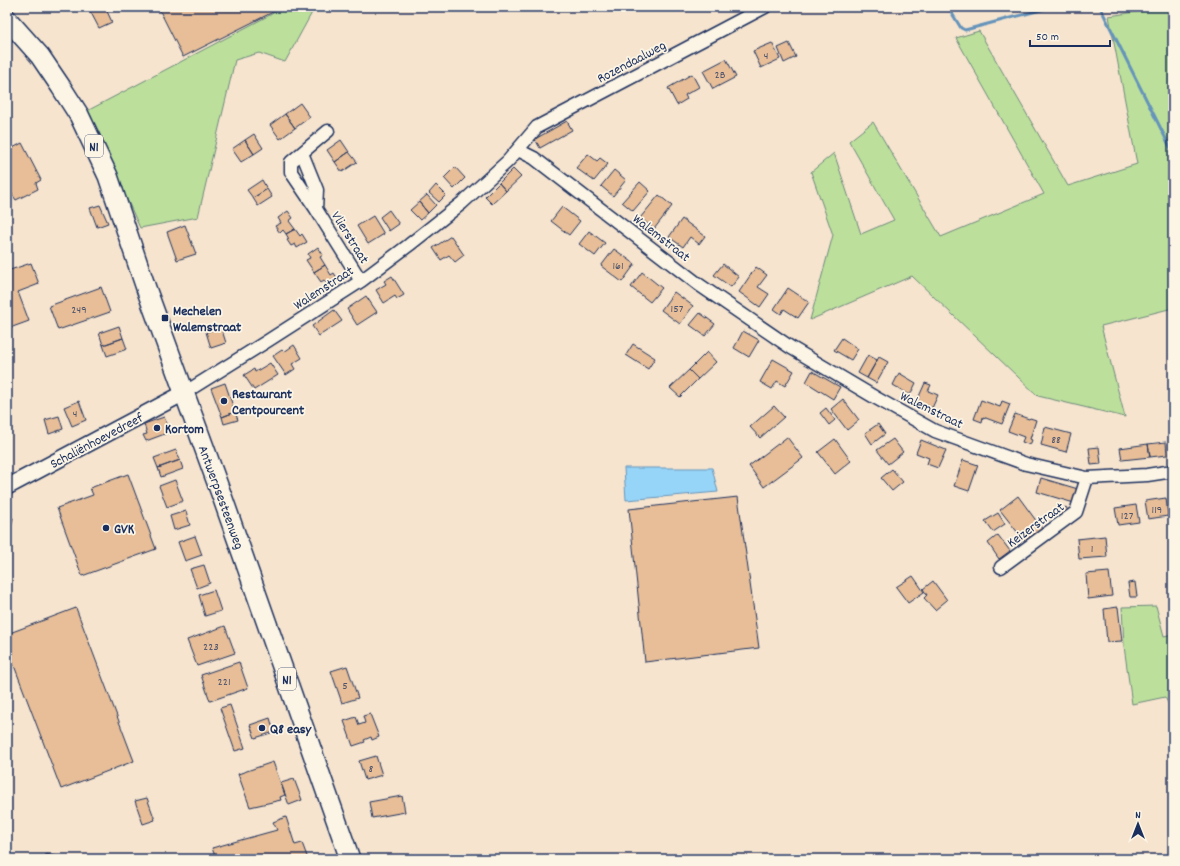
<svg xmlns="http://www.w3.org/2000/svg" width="1180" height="866" viewBox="0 0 1180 866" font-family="Dekko,sans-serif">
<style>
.green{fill:#bce09b;stroke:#6c887c}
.water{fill:#97d5f8;stroke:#6593ba}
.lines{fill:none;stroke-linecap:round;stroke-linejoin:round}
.stream{stroke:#6593ba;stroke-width:3}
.building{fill:#e7be97;stroke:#1b2f5e}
.minor-casing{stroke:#1b2f5e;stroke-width:15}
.tertiary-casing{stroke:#1b2f5e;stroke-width:18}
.primary-casing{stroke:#1b2f5e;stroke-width:22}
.minor{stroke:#fcf5e5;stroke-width:12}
.tertiary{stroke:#fcf5e5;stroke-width:15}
.primary{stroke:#fcf5e5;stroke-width:19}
.poi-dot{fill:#1b2f5e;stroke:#fcf5e5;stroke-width:1.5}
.labels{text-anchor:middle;stroke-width:3.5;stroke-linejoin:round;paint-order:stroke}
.number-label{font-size:12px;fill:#4e536c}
.shield{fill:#fcf5e5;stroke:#5e6a86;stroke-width:1}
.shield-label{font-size:13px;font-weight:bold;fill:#1b2f5e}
.street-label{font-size:14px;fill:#1b2f5e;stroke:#fcf5e5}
.poi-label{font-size:14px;font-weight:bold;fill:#1b2f5e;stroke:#fcf5e5;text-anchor:start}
</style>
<rect width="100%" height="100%" fill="#f6e4ce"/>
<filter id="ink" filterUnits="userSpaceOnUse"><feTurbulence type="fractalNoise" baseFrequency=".025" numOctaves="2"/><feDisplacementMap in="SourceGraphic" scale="8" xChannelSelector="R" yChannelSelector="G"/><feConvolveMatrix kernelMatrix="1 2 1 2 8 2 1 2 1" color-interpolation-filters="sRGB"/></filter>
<g filter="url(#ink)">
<path class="green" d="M285 7H315L285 62 259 53 235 60 198 217 140 228 87 111Z
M1168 7H1173V308L1101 326 1125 417 1038 396 912 276 810 320 833 235 811 172 834 153 861 234 894 220 849 141 873 122 941 237 1044 194 956 38 979 31 1068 186 1137 164 1109 16Z
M1156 606 1164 636 1173 634V713L1165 697 1132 704 1124 646 1122 607Z"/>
<path class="water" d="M624 468H712L718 492 626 500Z"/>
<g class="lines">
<path class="stream" d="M948 7 961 28 965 30 1052 7
M1100 7 1173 153"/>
</g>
<path class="building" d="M88 7H105L112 22 99 28Z
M158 7H283L183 57Z
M772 43 780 59 761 68 753 51Z
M789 43 796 57 784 63 778 48Z
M726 59 736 77 713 89 703 71Z
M692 74 699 87 685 95 687 99 677 105 668 88Z
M300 103 310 117 295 128 285 114Z
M285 114 295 128 280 139 270 125Z
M567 121 572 130 540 148 535 139Z
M254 134 263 148 254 154 245 140Z
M245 140 254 154 241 162 232 149Z
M341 140 349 152 335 162 327 150Z
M22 143 41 180 36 183 38 189 16 200 10 191 7 193V145L9 150Z
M349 152 357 162 342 172 335 162Z
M588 154 597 161 600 158 608 164 594 181 576 168Z
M455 167 465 178 454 189 444 178Z
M513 169 521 177 506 191 499 183Z
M614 170 626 180 613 196 601 186Z
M262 180 267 189 253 198 247 190Z
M640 182 650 191 633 211 622 202Z
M499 183 506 191 492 204 485 197Z
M436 185 446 195 439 202 429 193Z
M267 189 272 197 258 206 253 198Z
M427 195 436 205 428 213 419 202Z
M659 195 672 206 654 229 640 218Z
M419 202 428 213 420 220 410 210Z
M100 205 108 223 97 227 90 208Z
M562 207 580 221 569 235 551 221Z
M389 210 399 224 389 231 380 217Z
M288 211 293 218 289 221 295 229 286 234 283 230 280 233 275 226 281 223 278 218Z
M373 216 384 234 368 244 357 226Z
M682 219 705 236 699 244 690 237 683 247 669 237Z
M185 225 196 254 177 260 167 232Z
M295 229 300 236 302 234 307 242 297 248 295 244 291 246 287 240 289 239 286 234Z
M589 231 605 243 595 256 579 244Z
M451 236 464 255 455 262 449 255 441 260 433 248Z
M318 247 323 255 320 257 325 265 314 272 306 260 310 258 308 254Z
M614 249 635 264 622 282 601 266Z
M31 263 39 284 18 292 29 321 7 329V271Z
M723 264 739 277 731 287 714 275Z
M325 265 331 275 334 273 337 278 327 284 324 280 321 282 314 272Z
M756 267 767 275 758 287 769 294 760 307 739 292Z
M642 272 662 288 650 302 631 287Z
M392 276 404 295 397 299 395 296 384 303 376 290 386 284 384 281Z
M101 287 110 312 58 330 49 306Z
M788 288 809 302 798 318 784 309 781 314 774 309Z
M674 292 693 306 680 324 661 310Z
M366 296 377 312 357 325 347 309Z
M334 310 342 321 319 336 312 326Z
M700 313 715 324 705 336 690 325Z
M119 326 123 338 103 345 99 333Z
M221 327 226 343 211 348 206 332Z
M743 331 759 340 749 357 734 348Z
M123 338 127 349 107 356 103 345Z
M842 338 858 349 851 360 834 350Z
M633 344 655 358 648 369 626 355Z
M294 345 302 358 292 364 295 369 286 375 273 356 282 350 284 352Z
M707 352 716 362 698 379 689 370Z
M868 355 877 360 867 378 858 373Z
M879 357 888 362 876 383 867 378Z
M773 359 794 371 785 386 777 381 772 389 760 382Z
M270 363 278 375 254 390 244 375 254 369 255 372Z
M689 370 698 379 680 397 670 388Z
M812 371 840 387 833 399 806 382Z
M899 373 916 383 910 395 893 385Z
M225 383 235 412 222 417 211 388Z
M925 383 931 385 928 391 938 395 932 408 917 401Z
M843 399 859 420 847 430 831 409Z
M981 400 1000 407 1002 401 1010 404 1002 424 983 417 982 422 974 419Z
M79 401 86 420 72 426 64 407Z
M774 406 784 417 760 438 750 427Z
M826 408 835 420 829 425 820 413Z
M235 412 238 420 224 424 222 417Z
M1015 414 1029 419 1030 418 1036 420 1030 439 1032 440 1030 445 1022 442 1024 437 1008 431Z
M59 416 63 429 49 434 45 420Z
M164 417 170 432 146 441 143 435 147 434 144 424Z
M878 424 885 434 872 444 865 433Z
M1045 427 1071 434 1066 452 1041 445Z
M787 437 803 458 764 487 749 466Z
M835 439 851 461 835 474 818 452Z
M893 439 903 452 888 464 877 450Z
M921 440 946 450 938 468 927 464 929 458 916 453Z
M1166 442 1167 455 1150 457 1148 444Z
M1148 444 1150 457 1122 460 1120 448Z
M1099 447 1101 464 1091 465 1089 448Z
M176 450 180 460 158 468 154 458Z
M180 460 183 469 161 477 158 468Z
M963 460 978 465 969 491 954 486Z
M892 469 903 482 892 491 881 478Z
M128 474 156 549 82 576 57 508 93 495 90 488Z
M1041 478 1078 489 1074 503 1037 492Z
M175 480 183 501 167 507 159 486Z
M1018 496 1043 530 1026 543 1000 510Z
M738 497 759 648 645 662 629 509Z
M1166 498 1168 516 1148 519 1145 501Z
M1136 505 1139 522 1118 525 1115 508Z
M1066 507 1069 512 1061 516 1058 512Z
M186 511 190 525 174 530 170 516Z
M998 513 1005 524 993 532 985 521Z
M7 517 13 518 9 538H7Z
M998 535 1010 551 999 559 988 543Z
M195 536 202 555 185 561 178 542Z
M1105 536 1107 557 1079 559 1077 539Z
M1173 546V560H1172L1170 547Z
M204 565 210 583 197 588 190 569Z
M1109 572 1112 596 1088 599 1086 574Z
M913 576 924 592 908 603 896 587Z
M933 581 947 600 935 610 924 598 927 595 923 589Z
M1135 582 1137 597H1130L1128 583Z
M214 590 221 611 205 616 199 595Z
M1118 607 1122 641 1107 642 1104 609Z
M76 608 134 761 61 789 7 647V634Z
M225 626 235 653 197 666 187 640Z
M239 662 248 688 210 701 201 675Z
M347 666 358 698 342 703 331 671Z
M230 705 245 748 235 751 220 708Z
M370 714 379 737 372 740 371 737 364 740 365 742 353 746 344 721 356 717 359 725 365 723 363 716Z
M270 718 274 732 255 738 250 725Z
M376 756 382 775 365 780 359 761Z
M273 762 285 795 280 797 281 800 250 807 238 774Z
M294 779 302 800 289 805 281 783Z
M402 796 405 812 372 818 369 802Z
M147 798 155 820 143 824 135 801Z
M286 817 295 845 302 843 308 859H216L212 848 277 830 273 822Z
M46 854 67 859H45Z"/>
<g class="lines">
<defs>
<path id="minor" d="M328 131 291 162V172L316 209 361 281
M518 150 534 158 698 284 790 347 876 398 935 431 1026 464 1087 478 1147 475 1173 471
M302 153 317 190 316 209
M184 393 269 340 361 281 409 245 462 203 508 161 537 127 765 7
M1001 567 1076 512 1087 478"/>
<path id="tertiary" d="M7 487 184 393"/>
<path id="primary" d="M7 19 40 56 61 87 79 115 108 176 147 291 223 499 350 859"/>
</defs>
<use href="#minor" class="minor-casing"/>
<use href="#tertiary" class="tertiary-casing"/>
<use href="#primary" class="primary-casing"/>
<use href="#minor" class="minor"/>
<use href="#tertiary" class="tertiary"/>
<use href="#primary" class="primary"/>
</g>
</g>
<g class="poi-dot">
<rect x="161" y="314" width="8" height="8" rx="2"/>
<circle cx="224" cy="401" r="4"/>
<circle cx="157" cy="428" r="4"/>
<circle cx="106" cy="528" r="4"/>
<circle cx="262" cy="728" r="4"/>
</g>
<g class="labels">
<g class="number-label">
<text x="766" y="59">4</text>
<text x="720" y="78">2B</text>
<text x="618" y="269">161</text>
<text x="677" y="312">157</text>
<text x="79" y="313">249</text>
<text x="75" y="417">4</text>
<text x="1056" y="443">88</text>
<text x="1157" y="513">119</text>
<text x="1127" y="519">127</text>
<text x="1092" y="552">1</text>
<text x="211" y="650">223</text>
<text x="224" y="685">221</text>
<text x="345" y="689">5</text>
<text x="371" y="772">8</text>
</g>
<g class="shield">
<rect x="85" y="135" width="18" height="22" rx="3"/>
<rect x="278" y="668" width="18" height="22" rx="3"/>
</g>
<g class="shield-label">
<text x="94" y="151">N1</text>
<text x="287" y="684">N1</text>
</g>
<g class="street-label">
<text transform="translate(631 61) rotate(-28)" y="5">Rozendaalweg</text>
<text transform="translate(351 237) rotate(58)" y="5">Vlierstraat</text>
<text transform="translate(662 237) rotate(38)" y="5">Walemstraat</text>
<text transform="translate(323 287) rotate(-33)" y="5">Walemstraat</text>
<text transform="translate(932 409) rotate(26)" y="5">Walemstraat</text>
<text transform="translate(96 440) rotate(-28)" y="5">Schaliënhoevedreef</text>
<text transform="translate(222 497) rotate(70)" y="5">Antwerpsesteenweg</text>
<text transform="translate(1035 524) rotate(-36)" y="5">Keizerstraat</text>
</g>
<g class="poi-label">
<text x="173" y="315">Mechelen<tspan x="173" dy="16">Walemstraat</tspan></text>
<text x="232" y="398">Restaurant<tspan x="232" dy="16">Centpourcent</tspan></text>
<text x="165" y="433">Kortom</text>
<text x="114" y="533">GVK</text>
<text x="270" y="733">Q8 easy</text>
</g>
</g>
<rect width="1180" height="866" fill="none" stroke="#fcf5e5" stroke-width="24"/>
<rect x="12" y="12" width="1156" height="842" fill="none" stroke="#1b2f5e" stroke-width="1.5" filter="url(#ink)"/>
<g transform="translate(1138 824)" stroke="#fcf5e5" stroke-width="3" paint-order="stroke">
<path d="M0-3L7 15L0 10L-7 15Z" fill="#1b2f5e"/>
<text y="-6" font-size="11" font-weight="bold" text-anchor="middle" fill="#1b2f5e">N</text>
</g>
<path d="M1030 40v6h80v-6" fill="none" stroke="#1b2f5e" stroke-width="2"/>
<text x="1036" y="40" font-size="12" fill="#1b2f5e" stroke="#fcf5e5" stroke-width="3" paint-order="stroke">50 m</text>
</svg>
